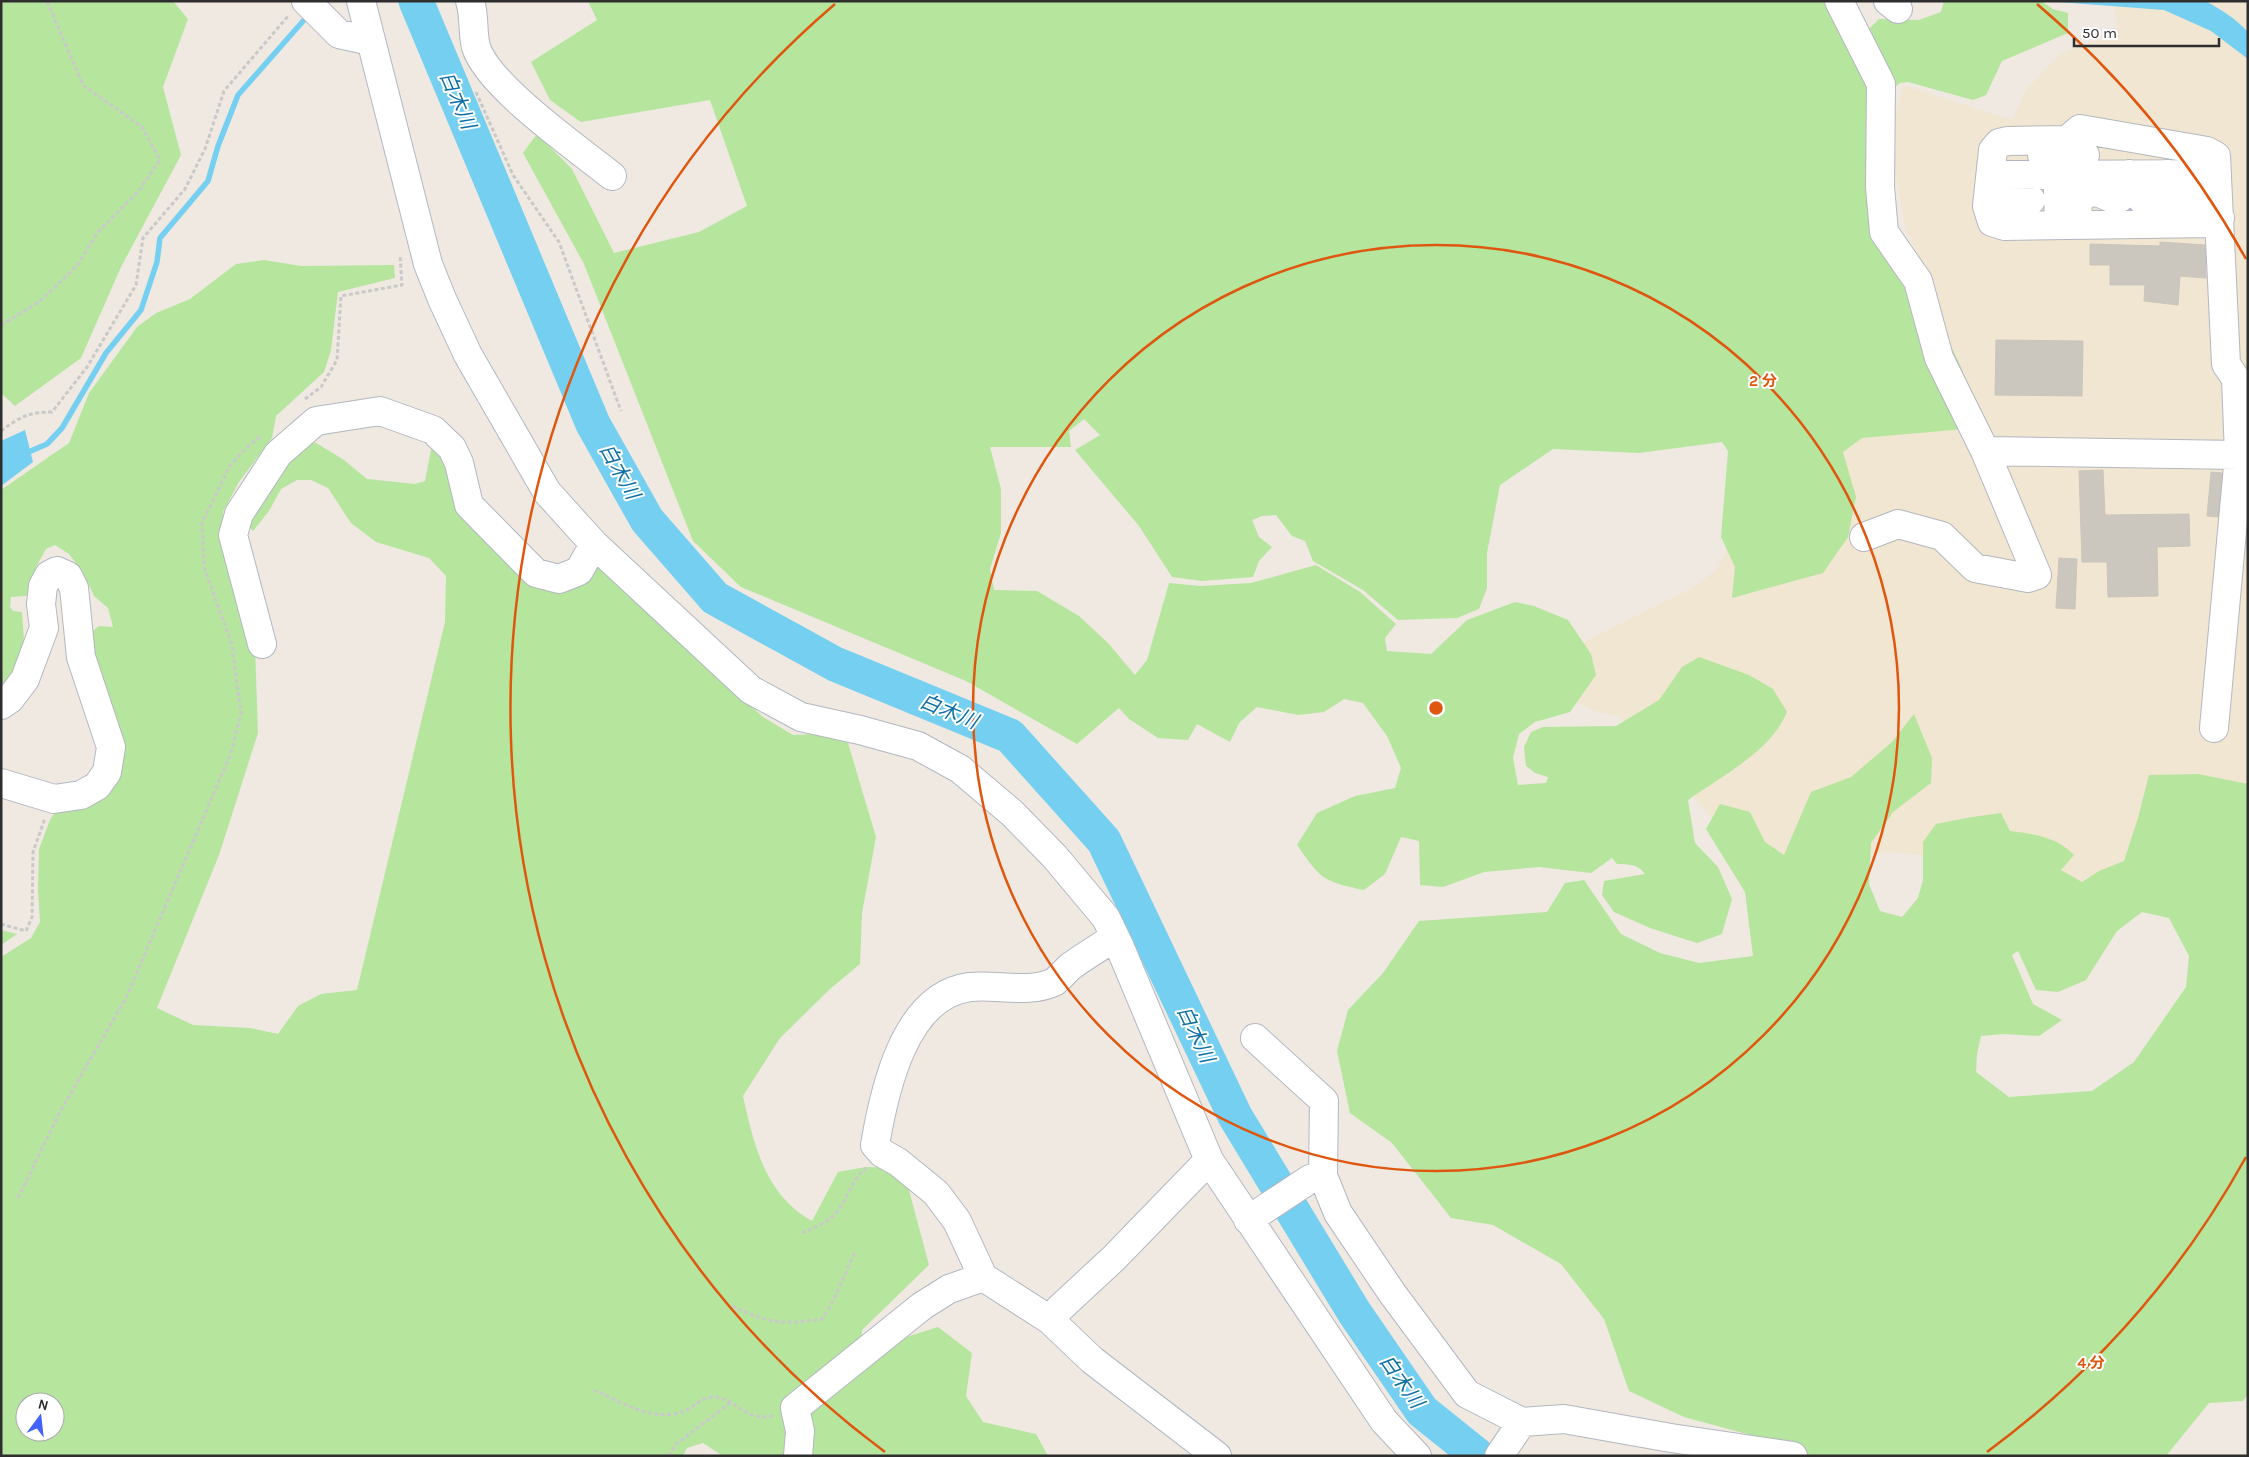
<svg xmlns="http://www.w3.org/2000/svg" width="2249" height="1457" viewBox="0 0 2249 1457" font-family="Karla,'Noto Sans JP',sans-serif">
<style>
.education{fill:#f0e6d1}
.green{fill:#b6e59e;fill-rule:evenodd}
.water{fill:#75cff0}
.lines{fill:none;stroke-linecap:round;stroke-linejoin:round}
.stream{stroke:#75cff0;stroke-width:5.5}
.river{stroke:#75cff0;stroke-width:35}
.building{fill:#cbc7bf;stroke:#cbc5ba}
.minor-casing{stroke:#b4b7c1;stroke-width:30}
.path{stroke:#c9c9c9;stroke-width:3;stroke-dasharray:4 2.5;stroke-linecap:butt}
.minor{stroke:#fff;stroke-width:28}
.ring{fill:none;stroke:#df570e;stroke-width:2.5}
.labels{text-anchor:middle;stroke-width:4;stroke-linejoin:round;paint-order:stroke}
.water-label{font-size:20px;font-style:italic;fill:#0d6fa3;stroke:#fff}
.centre{fill:#df570e;stroke:#fff;stroke-width:2.5}
.ring-label{font-size:15px;text-anchor:middle;font-weight:bold;fill:#df570e;stroke:#fff;stroke-width:4;stroke-linejoin:round;paint-order:stroke}
</style>
<rect width="100%" height="100%" fill="#efe9e1"/>
<path class="education" d="M2113 1H2248V847L2091 895 2015 864 1888 852 1816 860 1736 878 1712 818 1619 716 1595 711 1519 674 1691 589 1717 569 1734 536 1926 271 1906 230 1890 141 1903 85 2012 120 2026 90 2061 53 2118 33Z"/>
<path class="green" d="M1 1H173L188 19 163 87 181 155 121 267 81 358 15 406 1 393Z
M588 1H1846L1863 35 1879 19 1919 20 1941 12 1944 1H2041L2053 9 2068 13V33L2002 61 1986 95 1973 100 1908 82 1900 83 1871 105 1877 237 1929 301 1961 367 1975 404 1964 429 1862 438 1843 452 1856 497 1848 537 1823 573 1732 598 1735 567 1721 537 1728 451 1722 442 1639 453 1553 449 1500 485 1487 553V588L1479 609 1457 618 1398 620 1363 590 1313 561 1305 541 1292 536 1276 515 1262 516 1252 520 1259 537 1272 547 1259 561 1253 577 1202 581 1172 577 1139 526 1075 450 1100 435 1084 419 1069 431 1071 447H990L1001 489V533L990 569 994 590 1037 591 1079 616 1108 643 1135 675 1147 660 1169 583 1200 586 1251 583 1316 565 1360 592 1396 624 1385 638 1387 651 1431 654 1467 620 1515 602 1534 606 1568 620 1591 654 1596 675 1570 712 1535 722 1519 734 1513 758 1518 785 1546 783 1548 777 1535 773 1526 766 1524 747 1531 732 1543 727 1616 726 1659 700 1682 667 1699 657 1749 675 1773 689 1787 712C1770 752 1723 775 1688 800L1695 843 1718 867 1732 899 1722 934 1697 943 1650 928 1614 912 1602 895 1604 881 1645 874C1637 863 1629 865 1617 864L1612 858 1591 873 1539 867 1484 872 1443 887 1420 885 1419 841 1401 837 1385 874 1364 890C1322 881 1321 879 1297 845L1317 813 1355 796 1395 788 1401 768 1387 736 1363 703 1344 699 1324 712 1298 715 1257 707 1239 723 1230 742 1197 724 1188 740 1158 738 1129 719 1119 708 1077 744 966 681 741 587 693 541 584 264 523 153 537 134 572 169 614 253 699 232 747 206 710 100 581 122 550 100 531 62 597 20Z
M264 260 301 266 394 265 395 278 338 292 331 350 324 372 276 416 272 438 239 482 223 512 238 581 255 646 258 733 219 855 157 1008 193 1025 250 1028 278 1034 298 1006 321 994 357 990 445 622 446 576 429 558 376 542 351 523 328 488 311 480H297L281 489 269 511 253 531 241 518 292 433 318 444 344 460 367 479 415 484 425 481 431 450 435 441 536 579 594 563 763 717 793 735 817 734 848 743 876 837 862 913 860 964 830 989 780 1038 743 1096C754 1145 765 1195 812 1221L838 1172 866 1167 900 1168 906 1179 929 1265 862 1330 861 1349 790 1408 794 1456H723L703 1443 687 1448 683 1456H1V957L31 938 40 922 38 890 39 849 50 820 62 800 108 790 89 634 99 626 113 627 108 608 94 596 82 571 69 554 55 545 46 549 36 567 31 588 26 596 11 597 10 607 13 611 22 612 25 654 1 699V490L69 443 89 393 137 327 156 313 190 299 236 264ZM25 1402H55V1432H25Z
M1914 714 1932 758 1931 783 1893 812 1871 843 1869 884 1880 911 1902 917 1918 898 1923 880V842L1936 824 1972 817 2001 813 2010 831C2034 834 2057 837 2074 855L2061 870 2082 882 2099 871 2124 861 2138 818 2149 775 2198 774 2248 784V1394L2243 1401 2209 1403 2166 1456H1813L1780 1443 1684 1417 1629 1391 1604 1319 1561 1264 1493 1225 1451 1218 1392 1143 1350 1113 1337 1051 1348 1010 1383 973 1419 921 1547 912 1565 883 1584 880 1621 934 1660 953 1699 963 1753 956 1745 892 1706 829 1720 804 1750 812 1765 842 1784 855 1811 792 1851 777 1892 742ZM2142 912 2169 918 2189 956 2186 987 2134 1062 2092 1091 2009 1097 1976 1072 1977 1054 1981 1036 2004 1034 2039 1036 2062 1020 2033 1004 2012 955 2018 951 2036 990 2058 992 2086 980 2117 931Z
M1 930 17 934 1 945Z
M938 1327 972 1353 966 1396 983 1422 1036 1434 1048 1456H801L799 1410 903 1338Z"/>
<path class="water" d="M2045 1H2205C2221 9 2236 19 2248 32V59L2211 31 2164 10Z
M25 430 33 462 1 486V441Z"/>
<g class="lines">
<path class="stream" d="M24 454 47 444 62 428 106 353 141 310 157 262 160 238 208 181 218 146 238 95 304 20"/>
<path class="river" d="M416 1 593 424 647 520 715 598 835 664 1010 736 1104 841 1235 1116 1354 1312 1422 1411 1478 1456"/>
</g>
<path class="building" d="M2160 242 2205 245 2206 278 2180 276 2178 305 2144 301 2145 285H2110V265H2090V244L2160 246Z
M1996 340 2083 341 2082 396 1995 395Z
M2103 470 2105 515 2189 514 2190 546 2157 547 2158 596 2108 597 2107 562H2082L2079 471Z
M2211 472 2222 473 2218 517 2207 516Z
M2059 558 2077 559 2075 609 2056 608Z"/>
<g class="lines">
<defs>
<path id="minor" d="M306 1 339 34 371 41
M361 1 428 264 442 299 468 355 547 492 594 544 751 690 801 717 860 730 918 746 960 769 1012 813 1055 857 1106 918 1119 945 1209 1160 1384 1421 1417 1456
M470 1C475 16 472 32 476 47 488 86 578 149 612 176
M1839 1 1881 84 1880 187 1884 232 1918 281 1939 358 1985 451 2037 575 2028 578 1975 568 1942 536 1898 524 1864 537
M1888 1 1898 9
M2042 155H2085
M2057 155 2059 224
M2184 198H2199
M2143 201 2166 200 2167 174
M2013 204 2014 189H2020L2019 196 2022 200H2031
M2005 208 2007 175 2217 174
M2077 223 2078 199 2081 194 2097 192 2116 200C2128 195 2128 186 2129 174
M1985 451 2239 455 2248 453
M262 644 233 535 239 514 278 454 316 421 380 411 433 430 452 448 459 463 469 505 536 573 559 579 579 571 594 544
M1 705 10 699 25 679 44 628 41 604 43 586 49 575 57 571 68 576 74 588 81 657 111 747 107 772 97 786 81 795 54 799 1 783
M2214 728 2239 455 2236 379 2226 364 2216 156 2207 151 2080 129 2067 140 2008 141 1999 143 1993 150 1987 206 1992 222 2005 226 2213 223 2220 218
M1115 937C1100 947 1085 956 1071 966 1065 971 1060 978 1054 982 1029 994 996 984 970 987 904 995 884 1092 875 1145L882 1153 898 1162 936 1193 957 1221 983 1277 1050 1320 1092 1360 1217 1456
M1255 1038 1324 1101 1323 1176 1338 1213 1392 1293 1467 1394 1522 1422 1564 1419 1671 1438 1793 1456
M1248 1220 1310 1179 1323 1176
M1050 1320 1059 1309 1114 1258 1209 1160
M798 1456 800 1431 795 1408 922 1306 949 1289 983 1277
M1499 1456 1522 1422"/>
</defs>
<use href="#minor" class="minor-casing"/>
<path class="path" d="M476 92 513 175 559 242 621 411
M1 325 39 302 77 266 98 232 138 192 160 160 142 127 83 85 47 1
M305 399 321 387 337 360 341 296 402 285 400 255
M1 431C20 417 28 412 52 412L87 367 136 285 143 238 185 189 205 149 224 91 289 15
M1 924 26 931 32 917 33 852 45 818
M18 1198 61 1110 126 998 231 753 241 714 232 645 204 567 202 523 229 467 246 448 262 435
M802 1233C813 1228 827 1223 836 1213 848 1199 851 1180 866 1168
M732 1306C772 1324 779 1325 822 1319L833 1301 855 1252
M594 1390C621 1402 652 1422 682 1412 693 1408 701 1397 714 1397 737 1398 746 1424 775 1415
M669 1456 676 1444 730 1403"/>
<use href="#minor" class="minor"/>
</g>
<g class="ring">
<circle cx="1436" cy="708" r="463"/>
<path d="M2246 1157A926 926 0 0 1 1987 1452M885 1452A926 926 0 0 1 835 4M2037 4A926 926 0 0 1 2246 259"/>
</g>
<g class="labels">
<g class="water-label">
<text transform="translate(458 100) rotate(67)" y="7">白木川</text>
<text transform="translate(620 471) rotate(61)" y="7">白木川</text>
<text transform="translate(949 711) rotate(22)" y="7">白木川</text>
<text transform="translate(1196 1034) rotate(65)" y="7">白木川</text>
<text transform="translate(1402 1381) rotate(55)" y="7">白木川</text>
</g>
</g>
<circle cx="1436" cy="708" r="8" class="centre"/>
<g class="ring-label">
<text x="1763" y="386">2 分</text>
<text x="2091" y="1368">4 分</text>
</g>
<rect width="2249" height="1457" fill="none" stroke="#2e2e2e" stroke-width="5"/>
<g transform="translate(40 1417) rotate(15)"><circle r="24" fill="#ffffff" stroke="#ababab"/>
<path d="M0-4L9 19L0 12L-9 19Z" fill="#4264fb"/>
<text y="-8" font-size="14" font-weight="bold" text-anchor="middle" fill="#2e2e2e">N</text>
</g>
<path d="M2074 38v8h145v-8" fill="none" stroke="#2e2e2e" stroke-width="2.5"/>
<text x="2082" y="38" font-size="15" fill="#2e2e2e" stroke="#ffffff" stroke-width="4" paint-order="stroke">50 m</text>
</svg>
